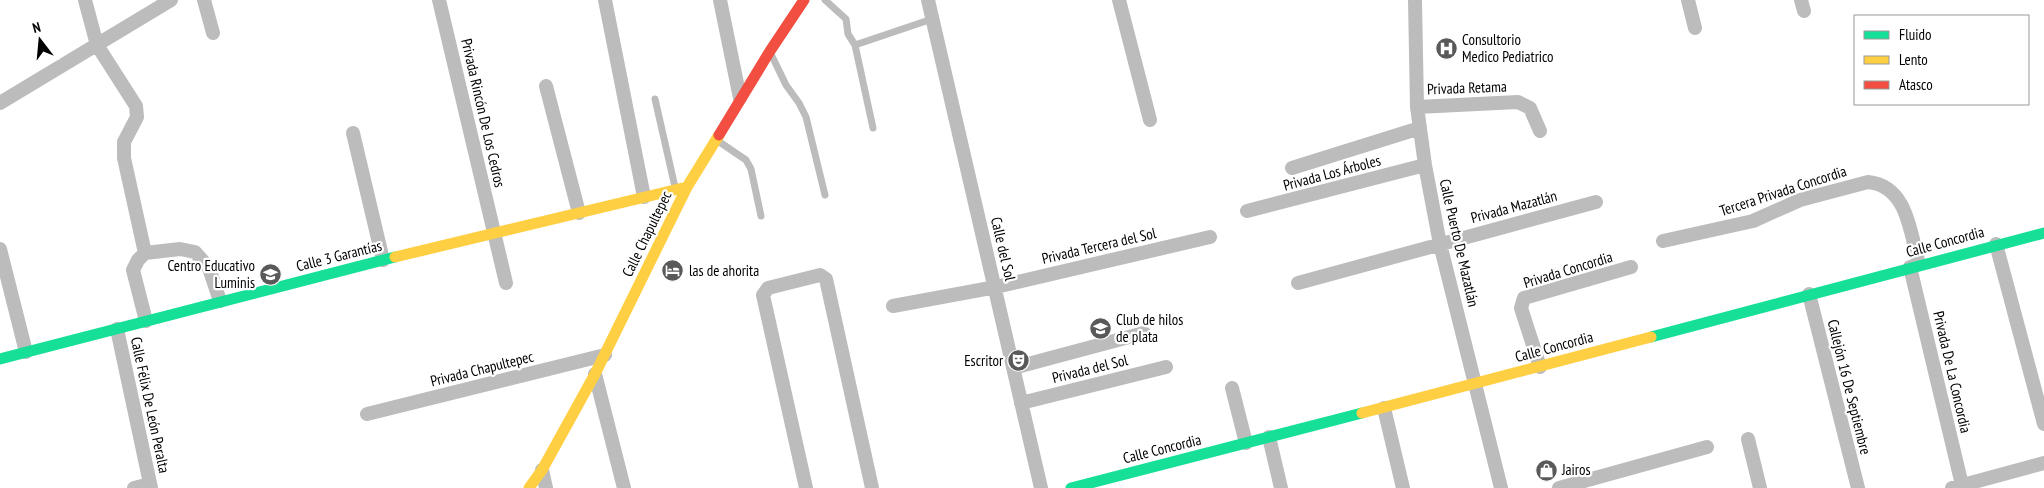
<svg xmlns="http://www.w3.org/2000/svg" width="2044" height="488" viewBox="0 0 2044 488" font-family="'PT Sans Narrow',sans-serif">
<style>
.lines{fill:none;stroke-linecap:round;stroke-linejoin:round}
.lane{stroke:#bcbcbc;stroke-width:7}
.street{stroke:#bcbcbc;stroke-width:14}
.fast{stroke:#16e098;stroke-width:11}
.slow{stroke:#ffcf43;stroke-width:11}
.jam{stroke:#f24e42;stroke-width:11}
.labels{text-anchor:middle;stroke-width:4.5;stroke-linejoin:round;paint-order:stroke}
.poi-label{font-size:15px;fill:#000;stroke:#fff;text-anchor:start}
.street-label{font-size:15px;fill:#000;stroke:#fff}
</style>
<rect width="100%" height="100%" fill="#fff"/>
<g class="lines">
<path class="lane" d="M825 0 846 19 848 34 855 45 932 19
M855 45 873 128
M771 54 786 85 799 103 806 117 825 195
M655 99 675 187
M718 141 746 160 751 169 761 216"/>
<path class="street" d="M85 0 97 45 136 106 137 117 124 142V158L145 253
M204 0 213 33
M439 0 506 283
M605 0 644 197
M720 0 740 98
M928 0 1041 488
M1119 0 1150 120
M1415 0 1417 107 1425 165 1440 244 1501 488
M1688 0 1695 28
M1801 0 1804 11
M546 86 579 213
M0 103 171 0
M1417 107 1518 102 1530 108 1540 131
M353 133 383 260
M1292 168 1420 128
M1247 211 1425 165
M1663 241 1753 221 1800 200 1868 182C1908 186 1910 233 1919 264
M1996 244 2044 424
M0 249 26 352
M1910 267 1962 485
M1298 283 1596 202
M1809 294 1858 488
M893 306 996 287 1210 237
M146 321 133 270 138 260 145 253 180 249 195 252 209 268 220 301
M117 329 151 488
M1540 367 1521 308 1524 298 1631 267
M1013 368 1144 333
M595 374 624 488
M1232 388 1246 443
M1021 403 1166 367
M1384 408 1403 488
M367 414 605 355
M1269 437 1281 488
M1748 439 1760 488
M542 470 546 488
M134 488 150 484
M806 488 763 295 768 288 820 275 826 279 872 488
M1559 488 1707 447
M1952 488 2044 463"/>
<path class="fast" d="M1651 337 2044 233
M0 359 395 257
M1071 488 1362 413"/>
<path class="slow" d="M395 257 687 187
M1362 413 1651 337
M529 488 542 470 595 374 687 187 719 135"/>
<path class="jam" d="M719 135 770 51 804 0"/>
</g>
<defs>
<symbol id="hospital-disc" viewBox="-11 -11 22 22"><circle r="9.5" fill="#595959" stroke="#fff"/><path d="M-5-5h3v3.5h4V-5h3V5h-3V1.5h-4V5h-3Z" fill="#fff"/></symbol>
<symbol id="hotel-disc" viewBox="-11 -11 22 22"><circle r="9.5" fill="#595959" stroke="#fff"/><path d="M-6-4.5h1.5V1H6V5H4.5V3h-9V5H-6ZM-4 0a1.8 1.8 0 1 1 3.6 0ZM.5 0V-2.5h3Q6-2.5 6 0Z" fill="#fff"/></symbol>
<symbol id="school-disc" viewBox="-11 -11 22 22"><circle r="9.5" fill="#595959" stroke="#fff"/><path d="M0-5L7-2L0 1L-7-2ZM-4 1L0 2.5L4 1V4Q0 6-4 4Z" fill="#fff"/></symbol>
<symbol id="university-disc" viewBox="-11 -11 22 22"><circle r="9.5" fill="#595959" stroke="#fff"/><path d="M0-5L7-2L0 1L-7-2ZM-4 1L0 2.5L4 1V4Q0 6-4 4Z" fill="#fff"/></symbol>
<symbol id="theatre-disc" viewBox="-11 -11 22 22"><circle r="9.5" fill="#595959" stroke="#fff"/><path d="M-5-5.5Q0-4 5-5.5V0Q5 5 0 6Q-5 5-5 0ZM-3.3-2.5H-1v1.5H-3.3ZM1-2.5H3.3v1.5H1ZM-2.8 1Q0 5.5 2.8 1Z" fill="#fff"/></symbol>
<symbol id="shop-disc" viewBox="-11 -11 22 22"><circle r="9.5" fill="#595959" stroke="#fff"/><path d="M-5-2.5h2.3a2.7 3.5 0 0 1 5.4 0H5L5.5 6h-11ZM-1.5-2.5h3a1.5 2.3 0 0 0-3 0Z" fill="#fff"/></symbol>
</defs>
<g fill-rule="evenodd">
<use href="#hospital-disc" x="1434" y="36" width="25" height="25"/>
<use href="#hotel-disc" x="660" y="258" width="25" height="25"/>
<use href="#school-disc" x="258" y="262" width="25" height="25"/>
<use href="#university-disc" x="1088" y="316" width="25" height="25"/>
<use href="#theatre-disc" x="1006" y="348" width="25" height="25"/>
<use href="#shop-disc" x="1534" y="458" width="25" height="25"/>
</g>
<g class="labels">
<g class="poi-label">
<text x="1462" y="45">Consultorio<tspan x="1462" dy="17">Medico Pediatrico</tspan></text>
<text x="255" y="271" text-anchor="end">Centro Educativo<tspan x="255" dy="17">Luminis</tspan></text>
<text x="689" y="276">las de ahorita</text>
<text x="1116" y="325">Club de hilos<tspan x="1116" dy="17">de plata</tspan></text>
<text x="1003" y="366" text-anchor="end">Escritor</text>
<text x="1562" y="475">Jairos</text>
</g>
<g class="street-label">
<text transform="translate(1467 88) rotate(-2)" y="5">Privada Retama</text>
<text transform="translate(483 113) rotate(77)" y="5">Privada Rincón De Los Cedros</text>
<text transform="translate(1332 173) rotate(-15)" y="5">Privada Los Árboles</text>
<text transform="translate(1783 191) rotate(-18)" y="5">Tercera Privada Concordia</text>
<text transform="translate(1514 207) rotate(-15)" y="5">Privada Mazatlán</text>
<text transform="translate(647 234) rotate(-64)" y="5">Calle Chapultepec</text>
<text transform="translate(1945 242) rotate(-15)" y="5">Calle Concordia</text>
<text transform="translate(1459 243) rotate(77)" y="5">Calle Puerto De Mazatlán</text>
<text transform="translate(1099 246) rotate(-13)" y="5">Privada Tercera del Sol</text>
<text transform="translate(1003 249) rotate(77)" y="5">Calle del Sol</text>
<text transform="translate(339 256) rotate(-14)" y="5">Calle 3 Garantías</text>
<text transform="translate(1568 270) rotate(-17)" y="5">Privada Concordia</text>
<text transform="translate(1554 347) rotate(-15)" y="5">Calle Concordia</text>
<text transform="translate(482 369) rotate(-14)" y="5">Privada Chapultepec</text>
<text transform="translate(1090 369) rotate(-14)" y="5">Privada del Sol</text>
<text transform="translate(1952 372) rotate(77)" y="5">Privada De La Concordia</text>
<text transform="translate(1849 387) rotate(76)" y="5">Callejón 16 De Septiembre</text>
<text transform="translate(150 405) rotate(78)" y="5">Calle Félix De León Peralta</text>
<text transform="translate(1162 449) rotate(-14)" y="5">Calle Concordia</text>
</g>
</g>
<rect x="1854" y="15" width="175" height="90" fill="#ffffff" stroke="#999999"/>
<rect x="1864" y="31" width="25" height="8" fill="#16e098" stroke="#999999"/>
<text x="1899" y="40" font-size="15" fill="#000000">Fluido</text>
<rect x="1864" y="56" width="25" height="8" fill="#ffcf43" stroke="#999999"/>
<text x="1899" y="65" font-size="15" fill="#000000">Lento</text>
<rect x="1864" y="81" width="25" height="8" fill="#f24e42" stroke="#999999"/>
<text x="1899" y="90" font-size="15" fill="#000000">Atasco</text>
<g transform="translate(40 40) rotate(344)" stroke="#ffffff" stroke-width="4" paint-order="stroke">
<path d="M0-4L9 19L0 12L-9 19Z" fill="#000000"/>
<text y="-8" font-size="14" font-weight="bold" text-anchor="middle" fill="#000000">N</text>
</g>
</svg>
